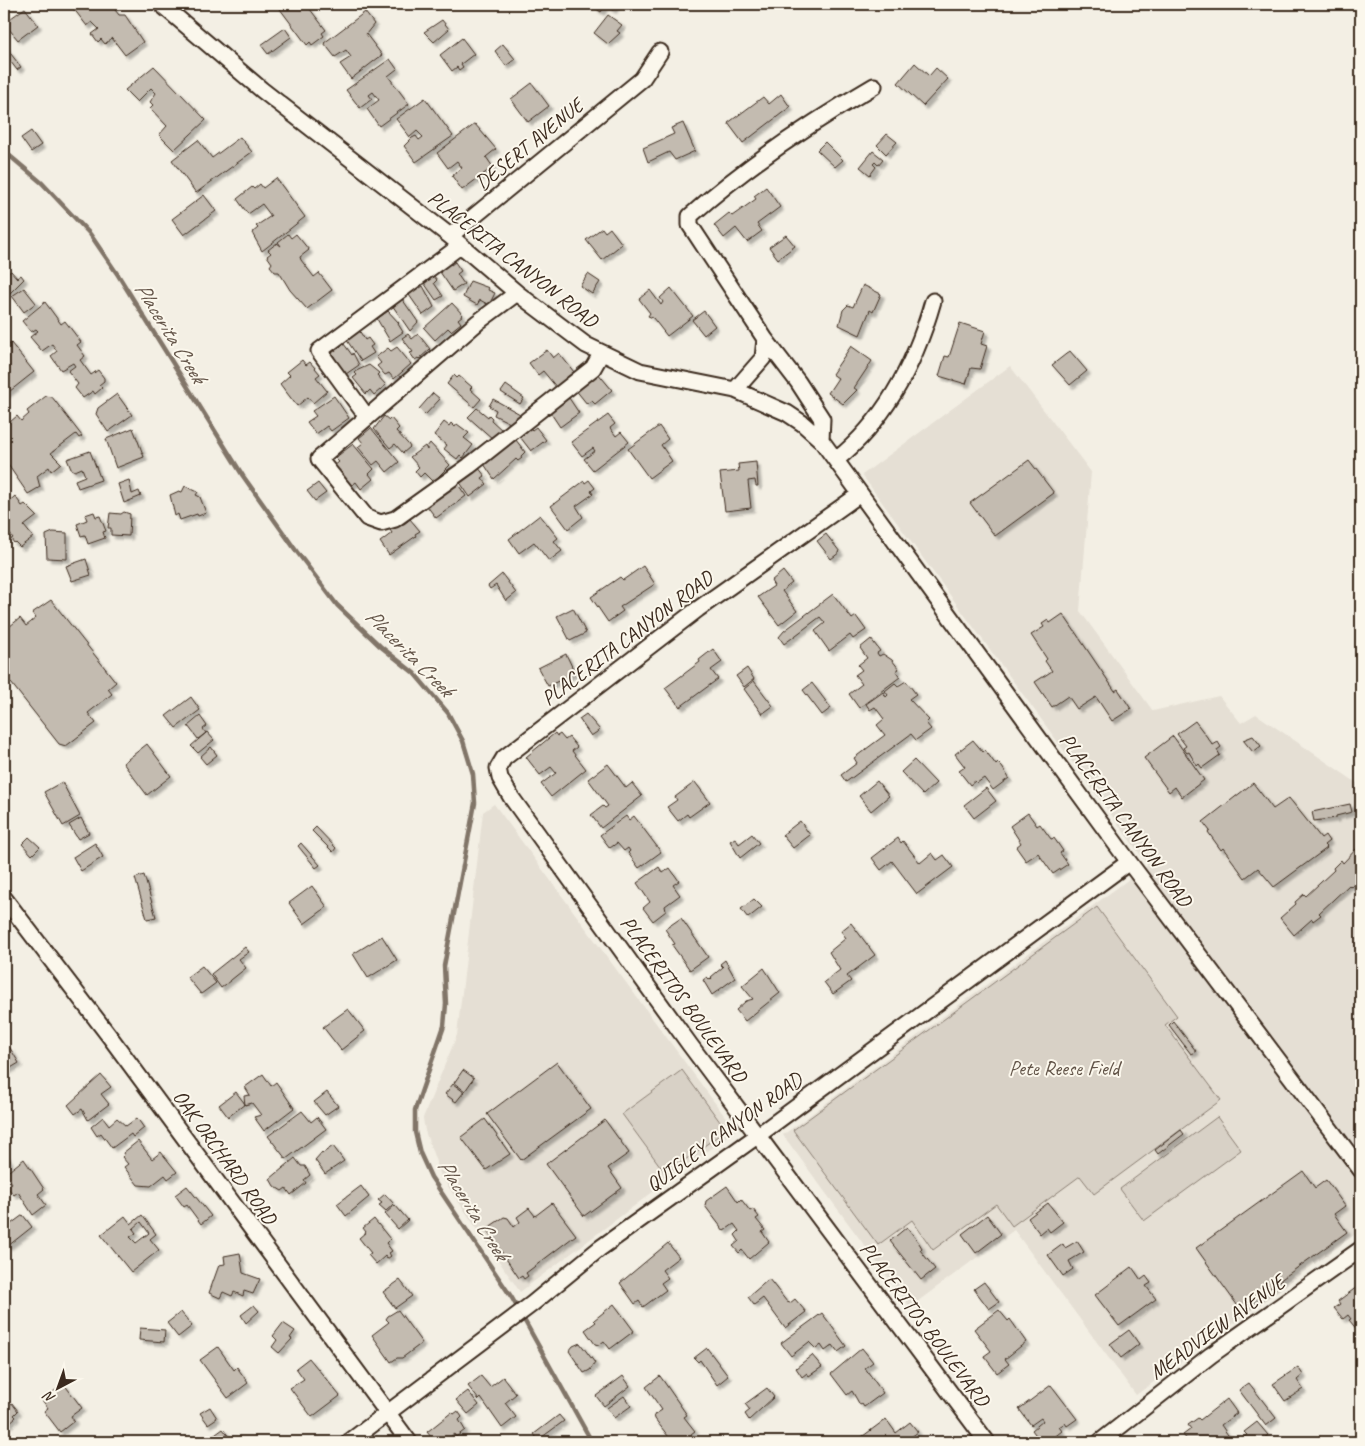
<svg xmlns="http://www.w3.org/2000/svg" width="1365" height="1446" viewBox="0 0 1365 1446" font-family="Caveat,sans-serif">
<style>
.built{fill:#e5dfd4}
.green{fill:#d8d1c6;stroke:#8a7e72}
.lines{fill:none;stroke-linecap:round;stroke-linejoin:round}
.stream{stroke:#817468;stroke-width:4.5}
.building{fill:#c3bbb0;stroke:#3b2a1e;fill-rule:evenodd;filter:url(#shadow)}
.street-casing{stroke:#3b2a1e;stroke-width:19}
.street{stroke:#fbf7ec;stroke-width:15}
.labels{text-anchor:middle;stroke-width:4;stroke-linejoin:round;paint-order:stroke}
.street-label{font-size:21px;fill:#3b2a1e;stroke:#fbf7ec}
.park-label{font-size:21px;fill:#625448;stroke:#fbf7ec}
.water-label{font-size:22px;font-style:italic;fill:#645549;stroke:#fbf7ec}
</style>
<defs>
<filter id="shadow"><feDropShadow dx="3.5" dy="3.5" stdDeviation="1" flood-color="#0004"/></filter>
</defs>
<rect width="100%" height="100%" fill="#f3efe4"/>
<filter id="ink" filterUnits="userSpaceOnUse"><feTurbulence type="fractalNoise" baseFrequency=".02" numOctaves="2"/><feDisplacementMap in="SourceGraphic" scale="10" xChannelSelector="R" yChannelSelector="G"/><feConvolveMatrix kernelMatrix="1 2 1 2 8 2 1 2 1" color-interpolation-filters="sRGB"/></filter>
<g filter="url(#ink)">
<path class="built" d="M1010 366 1091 472 1080 611 1153 711 1219 696 1241 723 1256 714 1357 783 1361 789V1230L1136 1395 1014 1230 910 1307 783 1135 1148 865 862 475Z
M494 804 735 1130 520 1292 441 1176 425 1131 423 1118 457 1035 483 812Z"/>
<path class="green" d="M1097 907 1177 1016 1165 1025 1221 1100 1094 1194 1080 1176 1012 1226 996 1204 933 1250 912 1220 878 1245 793 1130Z
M682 1070 726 1130 666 1174 622 1114Z
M1217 1117 1241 1150 1144 1221 1120 1189Z"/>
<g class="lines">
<path class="stream" d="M4 151 42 183 90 234 118 275 243 476 297 552 337 605 380 646 414 673 448 713 463 741 473 774 475 803 444 966 446 1004 444 1026 415 1110V1132L420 1153 431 1177 512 1298 592 1442"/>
</g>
<path class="building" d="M70 4H115L112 6 119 15H125L143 42 125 55 112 38 105 44 101 39 98 42 92 34 99 29 92 22 87 26Z
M278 4H306L326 30 322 33 324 36 312 45 310 42 307 45 277 5Z
M598 4H616L613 10 605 5 601 12 595 8Z
M25 8 38 25 18 40 4 23Z
M365 12 374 24 366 34 382 55 351 79 340 64 351 57 346 50 335 57 324 43Z
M608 15 622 25 617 31 620 33 608 44 594 33Z
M442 20 449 29 434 42 424 32Z
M285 28 291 37 268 54 261 45Z
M462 38 474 54 461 64 463 67 459 70 457 67 452 71 440 55Z
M503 44 515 59 506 66 495 51Z
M4 45 21 67 17 70 4 53Z
M390 59 397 69 388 76 409 104 379 126 367 109 379 100 373 92 369 95 372 99 360 108 346 90Z
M915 63 929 76 936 68 948 79 923 106 898 83Z
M154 66 206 120 174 150 159 135 167 126 150 108 153 105 150 102 156 93 151 88 137 102 125 90Z
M532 83 549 106 528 122 511 99Z
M781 94 790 107 743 143 728 123 763 97 769 104Z
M425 98 453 136 416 162 404 146 412 138 416 136 419 140 423 137 417 131 410 137 396 119Z
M683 123 695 151 675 160 669 152 648 162 643 148 674 134 671 128Z
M475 124 496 149 486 157 493 167 462 190 452 176 462 168 457 161 448 168 437 153Z
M31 131 41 145 31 152 21 138Z
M887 134 897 142 886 154 877 145Z
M240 137 252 152 196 193 172 160 198 140 212 158Z
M825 142 843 160 835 167 817 150Z
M873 151 883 159 878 165 875 162 873 164 876 167 870 175 860 167Z
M276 178 305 217 262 251 252 233 258 228 256 226 271 216 262 204 248 214 237 199 252 187 254 189 260 184 263 188Z
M766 187 780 207 757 224 762 231 747 242 736 228 724 238 714 225 729 213 732 216 756 199 754 196Z
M204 195 216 211 184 235 172 219Z
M602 228 605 232 610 228 622 244 602 260 586 240Z
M288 234 291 238 296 234 309 250 300 257 301 260 314 277 319 273 332 290 307 309 290 290 279 272H275L270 266 272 263 267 256 271 253 268 250 277 243 281 246 278 242Z
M786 235 795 246 778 259 769 247Z
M449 262 451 265 455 262 461 271 457 274 464 284 453 291 438 269Z
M11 271 17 278 21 275 24 279 9 294 4 287V276Z
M588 274 600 282 592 294 580 286Z
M433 275 437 280 434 283 443 296 436 300 422 280Z
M470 281 489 288 488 290 495 293 489 305 480 300 477 305 463 297Z
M418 285 420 288 423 286 434 307 423 315 407 292Z
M863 285 881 294 873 312 870 310 860 335 839 325 843 310 848 305 853 307Z
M24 288 36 303 24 312 12 296Z
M671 288 693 316 667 336 653 318 648 316 650 313 639 299 650 290 661 305 663 302 660 298Z
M400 296 418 322 410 331 390 302Z
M45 302 61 324 65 321 81 342 77 345 85 356 80 360 91 375 98 370 104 378V381L99 385 102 388 95 394 93 391 83 398 75 388 78 384 68 371 75 366 73 363 61 370 51 356 57 351 52 344 42 351 30 337 38 331 36 329 31 332 22 321Z
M452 303 463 315 458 319 461 323 451 331 448 328 435 340 424 328Z
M388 311 399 323 398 324 403 332 390 341 377 319Z
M704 311 715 326 704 335 692 320Z
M960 323 985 331 981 344 987 346 980 369 971 368 966 384 939 376 945 356 949 357Z
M359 330 365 340 368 338 373 345 370 347 374 353 361 361 346 339Z
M408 334 412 339 418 334 430 349 419 359 418 358 415 360 410 353 413 352 402 338Z
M11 343 34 372 5 395 4 349Z
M344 344 352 355 353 353 359 365 346 374 344 370 342 371 332 353Z
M851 346 872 361 854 388 857 390 843 404 828 393 838 378 832 374Z
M397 347 411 364 394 379 389 373 385 375 377 366 381 363 376 357 388 348 391 351Z
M547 350 553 358 559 353 574 372 567 377 569 379 557 388 543 371 538 375 529 363Z
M1070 351 1087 371 1070 385 1052 365Z
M302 360 306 365 310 362 320 374 316 377 327 391 313 403 308 397 297 406 280 384 290 375 287 372Z
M369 365 379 373 377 375 386 385 374 395 370 390 366 394 353 378 357 375 354 372Z
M597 372 612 390 595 404 592 401 587 404 575 389Z
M454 375 457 378 459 376 472 387 470 389 481 399 474 407 447 384Z
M506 385 524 398 520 404 501 392Z
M433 393 440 399 425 415 419 409Z
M117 394 132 415 108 432 96 414 98 408Z
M567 395 579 413 560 427 548 409Z
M46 396 52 397 82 436 79 438 76 434 51 453 61 463 51 471 49 467 37 476 40 487 28 494 4 459V427L17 416 21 421 29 414 27 411Z
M334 396 349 418 331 431 327 426 316 434 307 422 316 416 312 411Z
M493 399 520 414 517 421 514 420 512 424 494 415 496 410 489 406Z
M477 408 488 417 489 415 492 418 491 420 503 431 493 439 468 417Z
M608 415 615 424 610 428 616 436 621 432 629 442 593 470 584 459 595 451 593 448 582 456 571 442Z
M384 416 389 420 391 418 399 428 396 431 408 444 410 447 403 453 395 444 390 448 374 429Z
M444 422 449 426 451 423 455 427 457 424 469 433 464 438 473 445 463 458 460 455 457 459 444 449 447 445 434 435Z
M527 425 532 430 536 427 546 440 531 451 517 433Z
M659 426 668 439 661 445 672 461 649 478 628 449Z
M133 428 144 457 116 468 106 439Z
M371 428 399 462 387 472 378 461 373 465 358 447 363 443 359 438Z
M516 440 525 452 521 456 522 458 518 461 516 459 494 479 484 464Z
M430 443 450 465 433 482 424 473 420 477 415 471 419 467 410 457 425 446 427 450V447Z
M353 444 374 469 369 474 373 479 361 489 356 482 351 486 334 466 339 462 335 458Z
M90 451 101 480 78 488 75 480 85 476 82 468 75 471 71 469 67 459Z
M1029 460 1054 493 995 536 970 503Z
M756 462 758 486H756L755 480 748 481 751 508 725 511 720 473 739 471 738 464Z
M478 467 485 476 482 478 487 484 470 497 459 481Z
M129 480 132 494 139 491 141 496 124 503 118 484Z
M589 480 595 488 591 491 593 494 576 506 583 517 568 529 551 506 584 481 585 483Z
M318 483 326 493 315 501 307 491Z
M457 483 466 496 436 518 427 506Z
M185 486 198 492 196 495 200 497 206 513 198 516 197 514 180 520 178 514 175 516 170 495 179 491 182 492Z
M15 496 22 506 25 504 37 516 24 526 33 537 20 547 15 542 14 543 11 539 13 538 4 527V506Z
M94 512 96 517 100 516 106 531 103 532 105 538 88 544 85 535 81 536 77 524 87 520 85 515Z
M124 512 130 514 129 536 111 535V528H108L110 513 121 514Z
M540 515 558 538 554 541 562 551 549 561 534 542 519 553 509 539Z
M410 519 420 531 415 534 416 536 389 555 380 542 392 533 390 530 402 521 404 524Z
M53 532 67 533V559L47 558 46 535Z
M826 534 840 552 831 559 817 541Z
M86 559 91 575 72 581 66 566Z
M643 566 655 584 620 607 623 611 608 622 591 597 620 577 623 580Z
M783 571 792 583 782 591 797 611 779 625 758 597 774 586 771 581Z
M502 574 516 593 506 601 496 585 490 589 488 586Z
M833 594 852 619 856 616 866 630 853 639 850 635 829 651 815 631 825 623 820 617 784 644 779 637 784 631Z
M51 600 116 682 108 689 112 694 88 713 96 723 66 746 59 744 4 674V631L20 618 26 626 36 618 32 613Z
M573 608 586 633 570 641 557 616Z
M1063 614 1115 691 1118 689 1131 709 1112 721 1096 697 1077 709 1068 696 1052 707 1035 682 1052 671 1045 661 1047 659 1031 635 1044 627 1042 624 1048 620 1050 623Z
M871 639 880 651 877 653 879 656 883 654 892 660 899 669 896 671 900 677 859 708 849 694 862 684 855 675 862 670 858 665 867 658 860 648Z
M713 649 722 662 711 670 718 679 680 707 665 688 700 662 699 660Z
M566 654 575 673 548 686 538 668Z
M747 668 754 679 744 687 736 676Z
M754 681 773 706 762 714 744 689Z
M906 681 916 694 909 699 929 720 926 723 931 729 916 740 911 734 846 782 841 775 857 763 854 758 885 735 877 725 884 719 875 707 870 710 866 704 883 692 886 697 888 695 885 691 895 683 898 686Z
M812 683 831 708 822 715 803 690Z
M191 697 200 710 176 728 166 716Z
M586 714 600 730 591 736 579 719Z
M200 716 207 726 203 729 206 733 198 739 188 726Z
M1195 721 1213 745 1218 742 1221 747 1217 750 1220 755 1202 768 1199 764 1197 766 1189 752 1187 753 1183 748 1186 746 1177 734Z
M207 732 214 740 198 753 191 746Z
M555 733 557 736 560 734 565 740 569 737 577 747 572 751 586 769 551 797 541 784 556 773 551 767 540 775 526 757Z
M1173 736 1204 780 1182 797 1175 787 1169 792 1144 758Z
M1253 736 1261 746 1253 752 1243 740Z
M973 740 983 752 985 750 996 765 998 763 1002 767 1009 778 993 790 984 778 977 783 975 781 970 785 959 771 965 767 955 754Z
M147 744 171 776 147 795 123 763Z
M211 747 217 755 206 764 200 757Z
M914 760 936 783 923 795 901 772Z
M608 764 626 788 632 783 642 796 601 828 591 815 603 806 605 808 608 806 588 779Z
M877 781 889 796 871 811 859 796Z
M62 782 80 816 63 826 44 792Z
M695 782 710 802 689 817 687 814 678 821 667 807 677 800 675 797Z
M1253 783 1273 809 1289 798 1321 838 1325 835 1329 841 1324 845 1327 848 1274 887 1258 868 1245 878 1223 848 1221 850 1208 832 1210 831 1203 822Z
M986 788 996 801 974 818 964 805Z
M1350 804 1352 812 1336 816V818L1314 821 1312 812Z
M1028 813 1037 826 1040 824 1051 839 1054 838 1063 851 1060 853 1068 864 1053 874 1038 853 1026 861 1016 847 1021 843 1010 826Z
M626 816 629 820 634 816 661 852 639 868 628 853 630 851 628 848 624 851 617 843 610 848 600 835Z
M81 818 89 833 78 839 69 825Z
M800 821 810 835 793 848 782 835Z
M316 827 336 848 333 852 312 831Z
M752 834 759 843 740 858 730 841 735 838 739 844Z
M29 837 40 847 32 855 22 844Z
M898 838 901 843 903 841 920 863 932 853 937 860 944 855 953 867 917 894 892 861 881 870 872 858Z
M95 843 103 857 81 871 73 857Z
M301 843 320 865 316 868 298 846Z
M1359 846 1361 874 1357 878 1359 880 1351 887 1349 885 1319 913 1321 915 1313 921 1312 919 1294 935 1280 918 1296 904 1295 902 1304 894 1306 896 1334 870 1333 868 1341 860 1343 863Z
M659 867 663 873 670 868 679 881 673 885 680 895 665 906 666 911 653 921 643 908 650 902 637 883Z
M144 875 156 917 147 919 135 878Z
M312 886 327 907 304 924 289 903Z
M754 899 762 907 748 918 741 909Z
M681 918 708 957 690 970 672 945 675 944 665 929Z
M851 923 875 955 847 976 851 981 833 994 824 982 840 970 829 952 846 938 841 931Z
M382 936 397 960 368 978 353 954Z
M245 947 249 952 239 959 246 968 221 988 211 974Z
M725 960 735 978 712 995 703 980 707 977 710 980 712 978 711 977 723 967 720 964Z
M202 966 216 983 201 994 187 977Z
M764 968 780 993 745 1021 736 1010 746 1001 753 999 742 986Z
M348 1009 365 1031 341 1050 323 1027Z
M1173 1021 1196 1051 1191 1054 1169 1025Z
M10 1048 19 1063 4 1072V1052Z
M557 1062 591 1109 521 1160 487 1114Z
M463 1070 474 1078 465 1091 454 1083Z
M263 1074 271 1086 276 1082 294 1108 264 1131 254 1117 261 1115 252 1103 245 1105 244 1096 250 1095 245 1087Z
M101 1075 111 1087 101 1094 109 1104 88 1120 82 1109 75 1114 68 1105Z
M453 1084 464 1092 456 1102 445 1094Z
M236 1092 245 1104 228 1117 219 1105Z
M327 1092 338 1106 325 1115 314 1102Z
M302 1111 311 1122 317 1117 326 1129 286 1159 268 1136Z
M103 1117 109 1125 117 1118 126 1126 137 1118 144 1128 133 1137 131 1134 112 1148 101 1133 97 1136 91 1127Z
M485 1119 510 1154 486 1170 461 1137Z
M605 1120 629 1153 608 1168 622 1188 584 1216 546 1164Z
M1181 1130 1184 1134 1158 1154 1155 1150Z
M138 1141 152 1159 161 1152 177 1172 168 1179 165 1175 151 1186 138 1185 124 1167 128 1164 122 1157 124 1155 123 1153Z
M333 1146 344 1161 325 1174 315 1160 322 1152 323 1153Z
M4 1152 10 1161 4 1166Z
M295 1158 301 1166H305L310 1175 304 1180 306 1183 291 1195 286 1188 282 1191 274 1186 270 1179Z
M24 1159 44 1189 38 1194 46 1205 33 1215 18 1192 14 1195 7 1187 12 1183 5 1174Z
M1303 1171 1315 1188 1326 1180 1345 1206 1334 1214 1347 1232 1240 1309 1196 1248Z
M187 1186 211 1216 201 1224 187 1205 184 1207 175 1195Z
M361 1186 369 1197 346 1216 337 1204Z
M727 1186 738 1202 741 1199 750 1211 753 1209 759 1217 756 1219 765 1230 762 1232 769 1242 749 1259 742 1250 739 1253 733 1246 739 1241 735 1235 739 1231 734 1224 724 1231 705 1206 706 1201Z
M385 1194 394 1204 386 1211 379 1205 382 1203 378 1200Z
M552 1203 576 1235 526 1273 528 1276 524 1279 522 1276 519 1278 486 1229 504 1217 508 1218 514 1227 520 1222 517 1217 529 1208 535 1216Z
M1048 1203 1063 1222 1050 1232 1047 1228 1040 1234 1028 1218Z
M395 1205 408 1220 398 1229 385 1214Z
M23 1215 32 1227 8 1246 4 1242V1229Z
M142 1215 156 1234 150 1239 159 1250 131 1272 101 1235 125 1216 131 1224ZM141 1222 149 1233 136 1243 130 1237 136 1233 133 1229Z
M987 1215 1001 1234 976 1253 962 1234Z
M374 1219 390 1239 386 1243 392 1251 389 1253 391 1256 387 1259 385 1256 376 1264 368 1255 371 1253 359 1238 366 1232 363 1228Z
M907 1227 919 1243 922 1248 920 1250 935 1269 921 1280 890 1241Z
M1077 1241 1084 1252 1069 1261 1073 1269 1063 1276 1048 1255 1063 1244 1065 1248Z
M668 1243 679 1257 662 1270 668 1278 661 1283 666 1290 643 1307 639 1301 635 1304 620 1283Z
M240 1253 243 1273 260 1279 253 1294 244 1291 243 1296 234 1292 232 1296 223 1292 220 1298 209 1293 219 1265 225 1264 224 1256Z
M1132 1267 1141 1280 1146 1276 1151 1283 1146 1286 1156 1299 1119 1326 1095 1295Z
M769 1279 787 1302 790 1303 795 1299 806 1312 785 1328 763 1298 754 1305 748 1297Z
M400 1280 412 1296 395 1308 383 1292Z
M984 1282 999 1302 989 1309 974 1289Z
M1361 1284V1330L1359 1332 1349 1320 1351 1319 1348 1315 1343 1319 1334 1308 1340 1304 1338 1301Z
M614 1304 634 1331 610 1349 604 1341 599 1345 595 1344 585 1330 596 1322 594 1320Z
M254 1305 259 1311 246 1323 241 1315Z
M398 1310 422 1343 402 1358H397L391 1362 372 1335 389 1322 386 1319 388 1316Z
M999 1310 1008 1321 1010 1319 1026 1342 1005 1359 1009 1364 997 1373 984 1356 991 1351 974 1329Z
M181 1312 192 1326 178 1337 167 1323Z
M822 1313 846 1346 838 1352 833 1345 825 1351 821 1345 816 1349 809 1342 791 1356 781 1343Z
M283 1323 295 1331 290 1338 292 1339 279 1353 272 1347 277 1340 273 1336Z
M140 1328 165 1330 164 1342 139 1340Z
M1129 1330 1139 1344 1121 1358 1110 1344Z
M580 1343 595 1363 590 1370 584 1373 569 1351 573 1346Z
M218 1347 234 1370 237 1367 248 1383 228 1398 200 1360Z
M707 1348 728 1376 717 1385 700 1360 698 1362 694 1358Z
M862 1348 873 1362 865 1368 883 1393 864 1407 862 1404 860 1405 852 1391 847 1395 831 1374Z
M812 1355 822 1367 809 1376 807 1373 802 1377 796 1368Z
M309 1358 340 1396 312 1417 290 1388 304 1379 296 1368Z
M1298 1367 1303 1375 1297 1380 1303 1389 1285 1401 1273 1384Z
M481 1376 490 1387 503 1377 516 1394 505 1403 516 1417 502 1428 481 1398 479 1400 468 1386Z
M623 1376 630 1386 604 1406 596 1396Z
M660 1376 687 1415 684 1417 695 1431 691 1434 697 1442H668L671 1440 655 1419 654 1415 662 1410 646 1387Z
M1249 1383 1276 1418 1266 1426 1239 1390Z
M64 1384 82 1408 71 1416 74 1421 60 1432 44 1411 48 1408 42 1400Z
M1051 1385 1077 1419 1067 1426 1065 1423 1059 1427 1062 1431 1048 1442H1041L1032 1430 1043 1421 1041 1418 1031 1425 1019 1409Z
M767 1388 774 1397 749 1420 745 1414 750 1410 745 1404Z
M468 1391 479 1405 468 1414 456 1400Z
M624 1396 631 1406 614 1418 607 1408Z
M1227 1399 1237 1413 1221 1425 1230 1438 1224 1442H1189L1183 1435 1191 1429 1188 1425 1198 1418 1200 1420Z
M12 1403 18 1411 14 1415 16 1417 8 1424 4 1419V1410Z
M210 1407 217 1418 208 1424 200 1413Z
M458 1411 462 1417 459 1420 465 1430 456 1437 454 1434 443 1442H435L427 1432 452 1412 454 1414Z
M559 1415 564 1421 538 1440 534 1434Z
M886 1419 896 1433 910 1422 918 1432 904 1442H855Z
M1257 1422 1268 1435 1259 1442H1248L1244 1437 1247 1435 1244 1432Z
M223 1429 233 1442H205Z"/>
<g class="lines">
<defs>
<path id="street" d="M161 4 262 90 450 236 517 293 586 345 640 371 735 390 787 413 802 423 821 440 1129 862 1361 1170
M450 236 642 79 660 52
M517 293 478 322 319 459 367 518 381 523 395 519 469 466 593 368 601 354
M765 339 798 382 822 419 821 440
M735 390 763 358 765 339 690 225V216C744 168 812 122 874 86
M367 417 319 351 460 246
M836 460C886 420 916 361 933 301
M860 494 698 609 504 758 498 768 500 778 511 797 690 1045 987 1442
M4 898 110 1037 409 1442
M349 1442 532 1304 599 1249 757 1136 1129 862
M1100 1442 1211 1355 1361 1249"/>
</defs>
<use href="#street" class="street-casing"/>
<use href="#street" class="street"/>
</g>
</g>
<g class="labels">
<g class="street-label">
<text transform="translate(529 144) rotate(-39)" y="7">DESERT AVENUE</text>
<text transform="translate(513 259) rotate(38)" y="7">PLACERITA CANYON ROAD</text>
<text transform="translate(627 638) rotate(-37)" y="7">PLACERITA CANYON ROAD</text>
<text transform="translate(1126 820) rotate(54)" y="7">PLACERITA CANYON ROAD</text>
<text transform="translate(684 999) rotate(54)" y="7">PLACERITOS BOULEVARD</text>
<text transform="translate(724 1132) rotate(-36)" y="7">QUIGLEY CANYON ROAD</text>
<text transform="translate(225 1157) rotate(54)" y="7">OAK ORCHARD ROAD</text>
<text transform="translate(925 1324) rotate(53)" y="7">PLACERITOS BOULEVARD</text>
<text transform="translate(1217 1327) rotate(-36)" y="7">MEADVIEW AVENUE</text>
</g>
<g class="park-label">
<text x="1064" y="1075">Pete Reese Field</text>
</g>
<g class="water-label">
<text transform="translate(171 332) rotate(58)" y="8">Placerita Creek</text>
<text transform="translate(410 652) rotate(45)" y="8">Placerita Creek</text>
<text transform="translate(474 1209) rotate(58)" y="8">Placerita Creek</text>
</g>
</g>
<rect width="1365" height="1446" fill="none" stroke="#fbf7ec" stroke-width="20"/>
<rect x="10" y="10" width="1345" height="1426" fill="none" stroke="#3b2a1e" stroke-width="2" filter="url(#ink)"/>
<g transform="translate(58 1388) rotate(221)" stroke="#fbf7ec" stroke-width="4" paint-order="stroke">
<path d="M0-4L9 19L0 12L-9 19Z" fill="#3b2a1e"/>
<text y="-8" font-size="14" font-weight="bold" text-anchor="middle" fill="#3b2a1e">N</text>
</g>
</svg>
